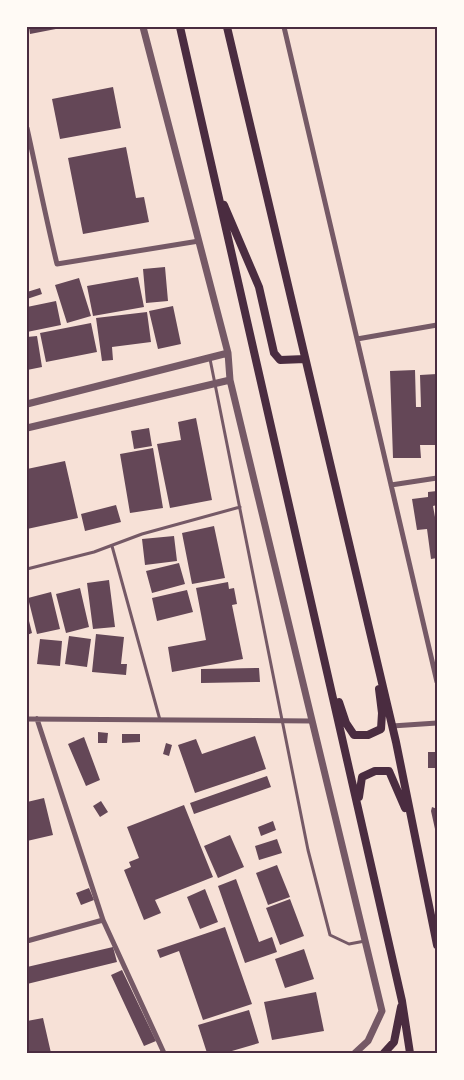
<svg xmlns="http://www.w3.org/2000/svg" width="464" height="1080" viewBox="0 0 464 1080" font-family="Georgia,serif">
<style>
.building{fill:#644757}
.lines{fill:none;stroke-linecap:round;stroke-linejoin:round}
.service{stroke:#755966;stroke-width:3}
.minor{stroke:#755966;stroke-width:5}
.tertiary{stroke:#755966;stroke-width:7}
.primary{stroke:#4a2c40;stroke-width:8}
.neatline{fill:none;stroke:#4a2c40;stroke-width:2}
</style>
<rect width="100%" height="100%" fill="#f7e1d7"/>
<path class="building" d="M29 27H61V28L30 34Z
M113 87 121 128 60 139 52 99Z
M126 147 136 198 144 197 149 222 83 234 68 158Z
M165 267 168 301 146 303 143 269Z
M138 277 144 307 93 316 87 286Z
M79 278 91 316 67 323 55 285Z
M40 288 42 294 27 299V292Z
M56 301 61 325 27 332V307Z
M173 306 181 344 158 349 149 311Z
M147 312 151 342 112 347 113 360 102 361 96 318Z
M91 323 97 352 46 362 40 333Z
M37 336 42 367 27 370V337Z
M415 370 416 407H421L420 375 437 374V445H420L421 458H393L390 371Z
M196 418 212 500 170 508 157 444 181 440 178 422Z
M149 428 152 446 134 449 131 431Z
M153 448 163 508 130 513 120 454Z
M65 461 78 518 27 529V469Z
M437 491V505L433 506 437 528V558L431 559 427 529 417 530 412 499 428 497V492Z
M116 505 121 522 85 531 81 514Z
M214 526 225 578 192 584 182 533Z
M174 536 177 561 145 565 142 539Z
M179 563 185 584 152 593 146 571Z
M109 580 115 627 93 629 87 583Z
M228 582 229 589 234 588 237 604 232 605 243 659 172 672 168 647 206 640 196 588Z
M80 588 89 627 66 633 56 594Z
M187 590 193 612 157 621 152 598Z
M51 592 60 629 37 634 28 598Z
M27 613 32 633 27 635Z
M96 634 124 637 121 664H127L126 675 92 672Z
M69 636 91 639 87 667 65 664Z
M40 639 62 641 60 666 37 664Z
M259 668 260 682 201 683V669Z
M98 732 108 733 107 743H98Z
M122 734H140V742L122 743Z
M255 736 266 769 195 793 178 745 196 739 202 754Z
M84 737 100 780 86 786 68 744Z
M166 743 172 745 169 756 163 754Z
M428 752H437V768H428Z
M267 776 271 787 194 814 190 803Z
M44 798 53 835 27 841V802Z
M101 801 108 812 100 817 93 806Z
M184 805 213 877 155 900 161 913 144 920 124 870 131 867 129 862 139 858 127 827Z
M432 807 437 809V838L431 811Z
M273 821 276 830 261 836 258 827Z
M230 835 244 867 218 878 204 846Z
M277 839 282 853 259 860 255 846Z
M277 865 290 897 268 905 256 873Z
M236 879 259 942 272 937 277 952 245 963 218 886Z
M89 888 94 900 81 905 76 893Z
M205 889 218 922 200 929 187 897Z
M290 899 304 936 280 945 266 908Z
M225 927 252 1004 203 1020 179 951 160 958 157 950Z
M113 947 117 962 27 984V967Z
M304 949 314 979 285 988 275 959Z
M122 970 156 1041 144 1046 111 975Z
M316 992 324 1031 272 1040 264 1002Z
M249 1010 259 1043 225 1053H207L198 1025Z
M43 1018 51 1053H27V1021Z"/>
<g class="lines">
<path class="service" d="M210 359 308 850 330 935 349 944 365 941
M112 546 160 720
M27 569 94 552 142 534 240 507"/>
<path class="minor" d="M284 27 357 339 437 325
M27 128C37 173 46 219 57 264L199 241
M357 339 437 682
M391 485 437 478
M27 719 312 721
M37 719 103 920 164 1053
M392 726 437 723
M27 941 103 920"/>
<path class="tertiary" d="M143 27 228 353 230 380 382 1011 368 1041 355 1053
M27 404 228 353
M27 428 230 380"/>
<path class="primary" d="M180 27 402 1001 410 1053
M227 27 396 742 437 945
M224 205 259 287 274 353 280 360 305 359
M339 702 346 723 354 735H368L381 729 382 713 379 689
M359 797 362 777 375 771H389L405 808
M384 1053 394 1042 401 1007"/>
</g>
<rect width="464" height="1080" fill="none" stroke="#fffaf5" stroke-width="57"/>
<rect x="28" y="28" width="408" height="1024" class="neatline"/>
</svg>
